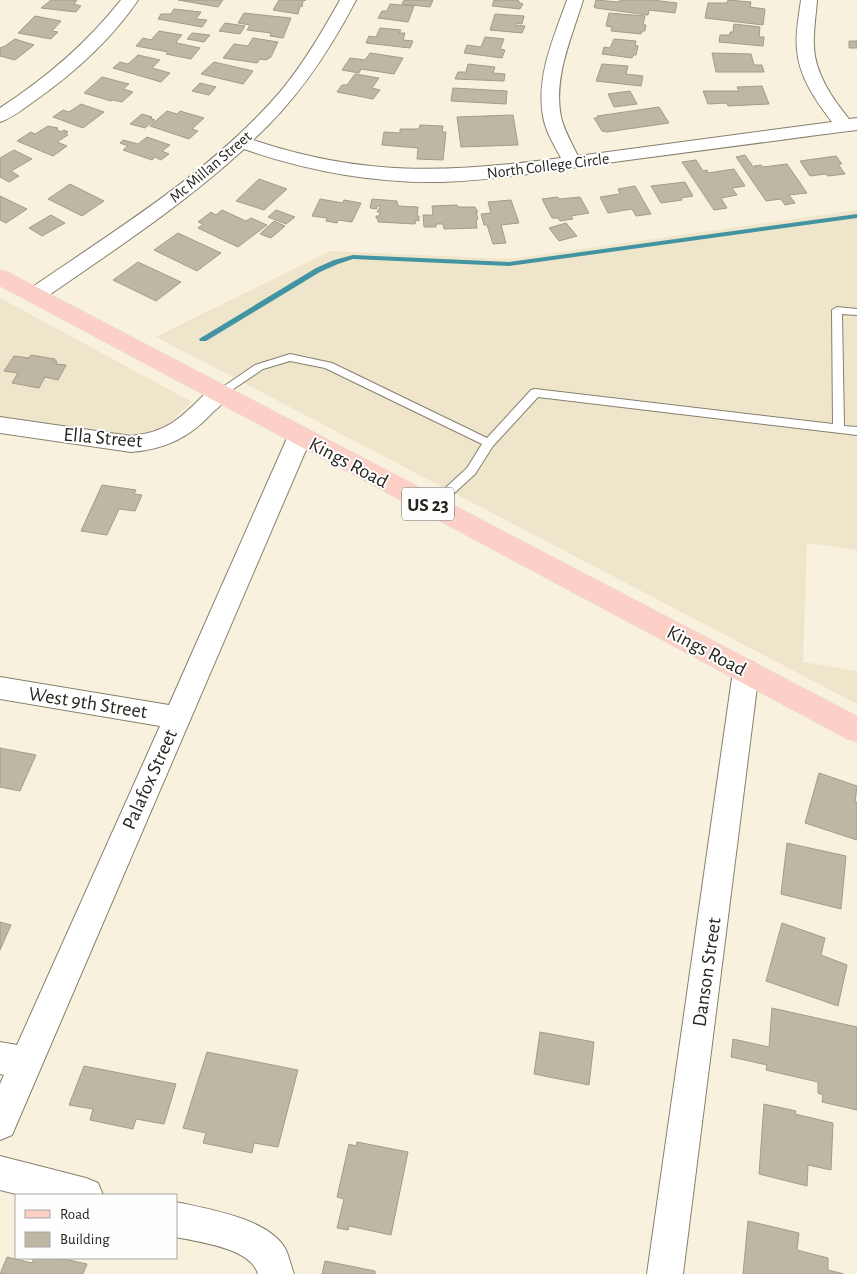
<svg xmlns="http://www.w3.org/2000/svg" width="857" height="1274" viewBox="0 0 857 1274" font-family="'Alegreya Sans',sans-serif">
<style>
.built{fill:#eee5ca}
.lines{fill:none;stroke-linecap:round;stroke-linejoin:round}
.stream{fill:#4394a2;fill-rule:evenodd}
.building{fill:#beb7a4;stroke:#a29c8a}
.service-casing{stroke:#86806e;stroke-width:2}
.minor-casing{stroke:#86806e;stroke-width:2}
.primary-casing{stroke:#e1e0e0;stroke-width:1}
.service{fill:#fff;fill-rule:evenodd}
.minor{fill:#fff;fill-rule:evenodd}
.primary{fill:#fcd0c7;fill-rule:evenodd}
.labels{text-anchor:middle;stroke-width:4;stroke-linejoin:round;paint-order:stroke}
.far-street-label{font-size:16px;fill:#27251e;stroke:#fefefe}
.shield{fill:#fefefe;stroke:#686661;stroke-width:1}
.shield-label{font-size:19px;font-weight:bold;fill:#27251e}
.street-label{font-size:20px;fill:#27251e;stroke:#fefefe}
</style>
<rect width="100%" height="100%" fill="#f8f1dd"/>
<path class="built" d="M857 210V550L807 543 803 662 857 671V704L156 337 330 251 511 259Z
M0 298 192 402 169 424 152 433 134 436 0 417Z"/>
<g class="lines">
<path class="stream" d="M857 214V218L509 266 353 259 338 264 320 272 206 341H200L199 339 316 268 334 260 353 255 509 262Z"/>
</g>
<path class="building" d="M51 0H77L74 4 81 6 76 12 41 8Z
M178 0H223L218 7Z
M279 0H306L303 1 302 7 300 6 298 14 273 10Z
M404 0H433L430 7 402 4Z
M494 0H518L520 3 523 4 520 9 492 6Z
M596 0 618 2 621 0H653L677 3 675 13 649 10 648 15 596 8 594 7Z
M728 0 751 2 750 7 765 9 763 25 705 18 708 3H727Z
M390 4 414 6 408 22 378 18 382 11H387Z
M174 9 201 12 196 19 207 20 202 27 158 19 161 14H171Z
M244 13 271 16 291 18 283 38 270 36 271 33 247 30 250 25 238 23Z
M609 13 645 16 643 25H646L645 31H642L641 34 611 31 612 27 606 26Z
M495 14 524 16 522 24 516 23 515 25 525 26 522 33 490 30Z
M35 16 61 21 52 31 58 32 51 39 18 33Z
M225 23 245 26 240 34 219 31Z
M734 24 760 27 759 37H764L763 46 719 42 720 35H730V32H733Z
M380 28 401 30 399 33H405L403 40 413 41 410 48 366 43 369 36 376 37Z
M159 31 182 35 176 42 177 43 200 48 191 59 166 54 168 52 136 46 143 38 151 40Z
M192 33 210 35 204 42 187 39Z
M485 37 504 39 500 49 505 50 502 58 464 53 467 45 481 47Z
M253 38 278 42 271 57 266 60 260 59 257 63 223 58 234 44 248 46Z
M15 39 34 45 15 60 0 56V48L5 46Z
M614 39 636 41 635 45 638 46 636 55H633L632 58 602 54 604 47 610 48Z
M849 41H857V48H849Z
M370 53 403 58 394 74 361 69 359 73 342 70 350 58 365 60Z
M712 53 751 54 754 65H762L764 72H716Z
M138 55 160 60 152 68 170 73 161 82 113 68 120 62 128 64Z
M214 62 253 71 243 84 201 74Z
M468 64 495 67 493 73 505 74 504 81 455 79 458 72H466Z
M602 64 628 66 626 74 643 76 641 86 596 81Z
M355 74 379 78 372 88 380 90 373 99 337 92 342 85H347Z
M102 77 129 84 123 89 133 92 122 102 113 100 111 101 84 93Z
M200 83 216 87 209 95 192 91Z
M762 86 769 104 728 106 727 103 708 104 703 91H739L737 87Z
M453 88 507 91 506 104 451 101Z
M630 91 637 104 614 107 608 94Z
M81 104 104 112 83 128 53 117 63 110 69 112Z
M659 107 669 123 607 132 602 131 594 118H598L597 116Z
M167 111 177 114 180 111 204 118 192 129 198 131 189 139 150 126Z
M142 114 152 117 150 118 155 120 145 128 130 124Z
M513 115 518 145 461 147 457 117Z
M420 125 443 126 442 132H446L443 160 417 159 418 148 382 145 384 132 400 133V129H419Z
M48 126 58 128 56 129 61 132 64 130 68 132 65 133 68 135 57 142 67 146 53 156 17 141 31 132 35 134Z
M147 137 170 145 162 151 169 154 161 160 155 157 152 160 123 150 128 146 120 143 123 140 138 144Z
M14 150 32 159 11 171 19 176 9 182 0 177V158Z
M745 155 754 168H756L754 166 761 165 763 167 787 164 807 193 789 195 795 203 785 205 781 199 766 201 736 157Z
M836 156 842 164H838L845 174 828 176 825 174 810 176 800 161Z
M696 160 703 171 707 170 708 173 734 169 745 186 732 188 737 195 721 198 727 208 714 210 682 162Z
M259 179 287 189 264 210 236 201Z
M685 182 693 196 681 198 682 200 661 203 651 186Z
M70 184 104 201 82 216 48 199Z
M635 186 651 214 636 216 632 209 608 213 600 197 620 194 618 189Z
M0 196 27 209 6 223 0 220Z
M557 197 560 199 580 197 589 213 571 216 573 219 560 221 558 218H552L542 199Z
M320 199 343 203 344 200 361 203 352 222 338 220 337 223 326 221 327 218 312 216Z
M372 199 397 201 398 206 418 207 417 216H419V221L416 220 415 224 378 222V219L376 218V216H379L380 212H377L381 206H377V209L370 208Z
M511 200 519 223 501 225 506 243 493 244 487 225H484L481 214 491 213 488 202Z
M457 205 458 207H475L478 212H476L478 219H476L477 228 444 229 443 224H436V227H424L423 215H433L432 206Z
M222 210 246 221 251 218 267 225 238 247 198 228 203 224 198 222 211 212 216 215Z
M276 210 295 217 286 224 268 217Z
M51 215 65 223 42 236 29 228Z
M274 221 285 226 271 238 260 234Z
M566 223 577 236 559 241 549 228Z
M178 233 221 253 197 271 154 250Z
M138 262 181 282 156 301 113 280Z
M31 355 55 359 54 361H57L56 364 66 365 58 380 45 377 39 388 12 383 18 373 4 371 14 356 29 358Z
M102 485 136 490 134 494 142 495 135 511 119 509 107 535 81 531Z
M0 748 36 755 20 791 0 787Z
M819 773 857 786 855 802H857V840L805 823Z
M787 843 846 856 841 909 781 894Z
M0 922 11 925 0 950Z
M782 923 825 938 821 955 847 965 838 1006 766 981Z
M772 1008 857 1027V1110L822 1102 823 1095 818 1093V1082L766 1070 767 1065 731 1057 733 1039 769 1047Z
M540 1032 594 1042 589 1085 534 1074Z
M207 1052 298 1070 278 1147 254 1143 252 1153 203 1143 206 1133 183 1128Z
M84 1066 176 1084 164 1124 136 1119 133 1129 90 1120 93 1109 69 1105Z
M764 1104 796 1111 795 1114 833 1123 831 1170 808 1165 807 1186 759 1174Z
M357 1142 408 1152 391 1235 349 1226 348 1230 337 1228 344 1199 337 1197 349 1144 356 1146Z
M748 1221 799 1233 797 1250 828 1258V1270L844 1274H743Z
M7 1257 32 1263 34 1258H60L87 1264 83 1274H0Z
M325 1261 375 1271V1274H322Z"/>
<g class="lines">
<defs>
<path id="service" d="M837 307 857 309V315L842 314 844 426 857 427V435L538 397 493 446 475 474 437 509H429L427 506 429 503 467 468 482 444 325 368 290 361 263 369 223 396 219 397 214 393 255 365 290 354 332 363 487 438 531 390 535 389 833 424 832 310Z"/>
<path id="minor" d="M121 0H138C111 40 73 74 33 102 23 109 12 118 0 122V108C46 78 87 43 121 0Z
M340 0H356C329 52 297 100 253 140 363 177 448 173 561 158 554 145 545 130 543 116 536 76 554 37 567 0H583C572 37 553 77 561 117 564 130 572 144 578 156L832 122C816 101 799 77 797 50 795 33 799 16 801 0H817C816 16 813 31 814 47 815 74 833 99 849 119L857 118V130C778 140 699 151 621 161 561 169 501 180 441 182 374 183 307 171 244 149 182 206 111 252 42 300L35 302 28 300 24 295 28 290C115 230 210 173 280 92 304 63 322 32 340 0Z
M219 385 227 388 230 393C226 401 219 407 212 413 189 438 165 449 131 452L0 433V417L131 436C171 432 184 414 211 388Z
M300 428 308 430 312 436 12 1135 0 1140V1084L4 1075 0 1074V1042L17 1045 160 726 0 699V677L169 705 288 436 292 430Z
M746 660 755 663 759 671 683 1274H647L733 671 737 663Z
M0 1156 86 1178 98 1183 103 1195H20L0 1190Z
M176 1202C208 1209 267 1218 285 1248 289 1256 291 1266 294 1274H258C251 1248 199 1242 176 1237Z"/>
<path id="primary" d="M0 270 8 272 857 716V742L847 739 0 286Z"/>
</defs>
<use href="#service" class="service-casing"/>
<use href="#minor" class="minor-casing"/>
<use href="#primary" class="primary-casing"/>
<use href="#service" class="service"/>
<use href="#minor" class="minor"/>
<use href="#primary" class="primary"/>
</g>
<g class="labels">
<g class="far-street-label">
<text transform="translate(548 165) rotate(-7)" y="6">North College Circle</text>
<text transform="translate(210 166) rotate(-40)" y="6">Mc Millan Street</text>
</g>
<rect class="shield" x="402" y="487.5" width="52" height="33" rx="4"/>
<g class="shield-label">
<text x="428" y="511">US 23</text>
</g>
<g class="street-label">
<text transform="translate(103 437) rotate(5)" y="7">Ella Street</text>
<text transform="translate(349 462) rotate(28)" y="7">Kings Road</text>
<text transform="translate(707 650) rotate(28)" y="7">Kings Road</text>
<text transform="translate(88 702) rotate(9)" y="7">West 9th Street</text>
<text transform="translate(149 779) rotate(-66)" y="7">Palafox Street</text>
<text transform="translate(706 972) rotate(-82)" y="7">Danson Street</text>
</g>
</g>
<rect x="15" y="1194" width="162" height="65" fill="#fefefe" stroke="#a8a7a4"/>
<rect x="25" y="1210" width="25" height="8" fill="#fcd0c7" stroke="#a8a7a4"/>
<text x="60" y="1219" font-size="15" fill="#27251e">Road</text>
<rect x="25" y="1232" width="25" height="15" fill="#beb7a4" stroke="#a8a7a4"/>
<text x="60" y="1244" font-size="15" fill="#27251e">Building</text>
</svg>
